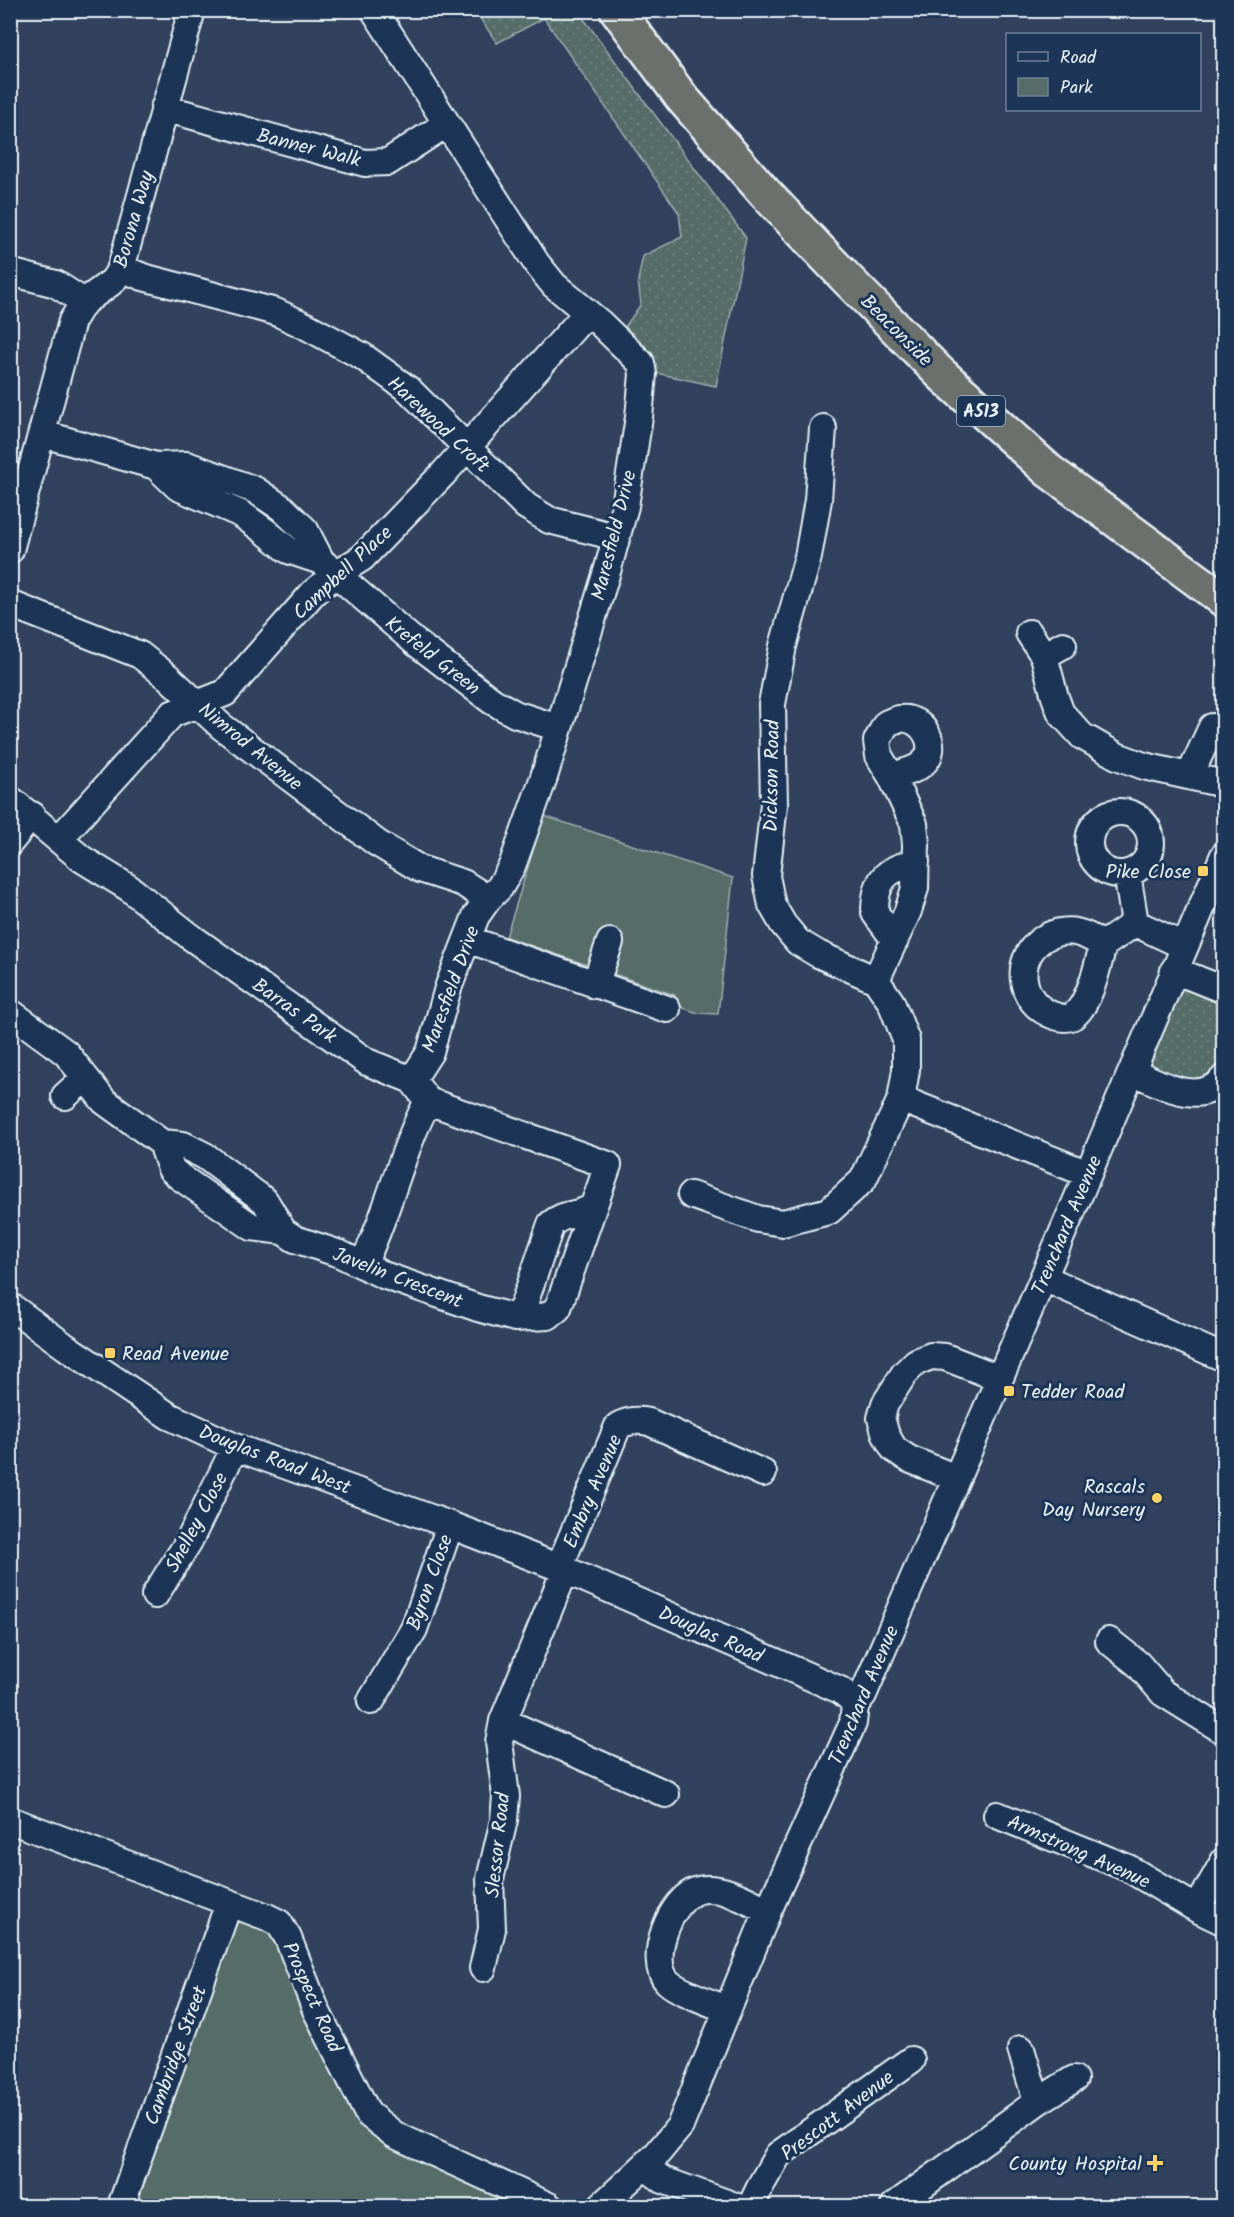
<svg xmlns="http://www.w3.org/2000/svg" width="1234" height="2217" viewBox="0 0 1234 2217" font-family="Kalam,sans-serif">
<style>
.grass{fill:url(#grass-dots);stroke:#9eaeb0;stroke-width:1.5}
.park{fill:#556c68;stroke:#9eaeb0;stroke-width:1.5}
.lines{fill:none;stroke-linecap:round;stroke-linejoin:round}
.minor-casing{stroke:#e8f1f8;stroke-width:30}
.highway-casing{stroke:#e8f1f8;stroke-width:38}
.minor{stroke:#1d3557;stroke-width:26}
.highway{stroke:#6c706d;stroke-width:33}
.poi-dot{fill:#ffd166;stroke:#1d3557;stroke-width:2}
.labels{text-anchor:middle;stroke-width:6;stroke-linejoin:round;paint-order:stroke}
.shield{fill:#1d3557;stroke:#abb9c8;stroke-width:1.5}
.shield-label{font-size:18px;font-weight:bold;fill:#e8f1f8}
.street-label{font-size:20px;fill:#e8f1f8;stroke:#1d3557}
.poi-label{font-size:20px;fill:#e8f1f8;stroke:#1d3557;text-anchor:end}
</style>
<defs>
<pattern id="grass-dots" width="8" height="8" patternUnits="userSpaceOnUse" patternTransform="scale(1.5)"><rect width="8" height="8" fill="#556c68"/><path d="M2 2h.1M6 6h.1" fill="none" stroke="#6d817e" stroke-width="1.8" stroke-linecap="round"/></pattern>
</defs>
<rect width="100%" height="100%" fill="#32425e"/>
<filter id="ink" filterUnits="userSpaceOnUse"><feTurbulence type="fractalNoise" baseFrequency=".0167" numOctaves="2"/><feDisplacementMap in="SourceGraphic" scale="12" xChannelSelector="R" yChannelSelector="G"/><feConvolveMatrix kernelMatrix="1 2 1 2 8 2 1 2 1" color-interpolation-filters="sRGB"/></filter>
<g filter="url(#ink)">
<path class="grass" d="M475 11H578L746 238 716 386 656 373 653 354 625 327 641 304 638 280 643 256 682 237 679 213 544 18 497 43Z
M1184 984 1223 1000V1053L1215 1071 1195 1086 1151 1071 1147 1053 1173 993Z"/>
<path class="park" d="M544 816 733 878 718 1014 698 1013 672 1004 675 995 506 937Z
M231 1915 269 1931 277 1939 364 2120 521 2206H128Z"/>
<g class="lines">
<defs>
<path id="minor" d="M374 10 537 264 554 285 600 323 641 363 643 374 639 417 625 506 608 568 544 777 512 866 500 887 488 899 476 916 448 988 430 1052 412 1080
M164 108 365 163 388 162 446 124
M121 268 143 277 276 312 306 326 362 356 409 390 526 506 549 520 616 537
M10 272 56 284 84 302
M823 428 818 500 808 557 783 646 772 704 774 804 766 876 772 905 783 924 798 942 818 954 876 980 891 1002 906 1040V1070L901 1099
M43 434 156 466 187 465 255 490 282 508 305 530 321 561
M156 466 178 487 241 514 266 532 288 550 321 561 415 642 492 701 515 714 558 728
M10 550 72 321 84 302 113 281 121 268 192 10
M10 604 140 655 168 677 221 726 377 843 420 869 463 883 488 899
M1029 633 1044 656 1055 697 1061 713 1082 736 1117 756 1144 766 1224 784
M1044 656 1063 645
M1190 775 1212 727
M10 799 82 859 129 888 191 937 367 1062 412 1080 428 1101 608 1165 558 1308 548 1316 515 1318 478 1308 383 1275 340 1254 295 1239 283 1231 252 1227 180 1177 171 1169 162 1143
M1089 843a31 31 0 1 1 62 0a31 31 0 1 1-62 0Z
M60 838 172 714 225 693 313 593 336 574 362 558 443 474 587 313
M10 842 32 815
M1127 873 1135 923
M1135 923 1184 946
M467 939 667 1009
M895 940 875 913C875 879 885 870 916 862
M1103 945C1085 933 1069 926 1048 936 1012 954 1017 1004 1055 1016 1061 1018 1068 1019 1073 1016 1090 1004 1098 964 1103 945L1135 923
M1174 970 1224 990
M876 980 908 911 915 888 916 844 914 824 891 776 879 756 877 741 886 724C890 722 895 719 900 719 922 715 942 748 922 764 914 771 902 773 891 776
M595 985 610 942
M10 1012 66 1053 104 1101 162 1143 183 1145 205 1156 265 1201 283 1231
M1132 1071C1159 1083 1200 1109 1224 1078
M65 1096 85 1078
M691 1195 758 1219 783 1223 829 1211 863 1180 901 1099 1088 1174
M363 1264C389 1212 400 1153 428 1101
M1044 1278 1224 1358
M10 1306 66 1347 169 1416 235 1447 450 1525 563 1569 840 1690 849 1697 855 1705
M515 1318 523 1307 551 1224C567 1211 574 1218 591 1208
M956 1478 909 1459 894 1449 886 1435 881 1418 885 1404 904 1374 916 1362 931 1356 945 1357 999 1378
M155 1595 189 1541 235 1447
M1109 1641 1138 1664 1163 1693 1224 1731
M371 1701 414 1629 450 1525
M503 1721 666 1794
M997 1815 1128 1868 1197 1909 1224 1922
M10 1820 267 1917 279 1923 288 1938 316 2010 368 2114 395 2135 549 2206
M1197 1909 1224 1861
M483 1968 492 1929 490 1879 504 1820 506 1796 499 1742 503 1721 561 1580 564 1556 618 1426C629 1420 637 1420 649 1422L763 1473
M726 2009C714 2004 677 1991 668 1982 646 1961 671 1896 699 1890 722 1885 748 1901 768 1911
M1037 2102 1074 2079
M644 2166 663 2180 735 2206
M121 2206 229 1903
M601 2206 656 2155 680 2126 768 1911 853 1723 855 1705 863 1695 1088 1174 1224 855
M751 2206 762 2183 778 2155 911 2060
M894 2206 1037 2102 1021 2049"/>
<path id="highway" d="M617 10 682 98 765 193 847 279 940 373 1049 471 1224 600"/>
</defs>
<use href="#minor" class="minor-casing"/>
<use href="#highway" class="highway-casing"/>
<use href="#minor" class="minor"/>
<use href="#highway" class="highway"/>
</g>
</g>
<g class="poi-dot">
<rect x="1197" y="865" width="12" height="12" rx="3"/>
<rect x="104" y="1347" width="12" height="12" rx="3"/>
<rect x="1003" y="1385" width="12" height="12" rx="3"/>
<circle cx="1157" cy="1498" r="6"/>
<path d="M1152 2154h6v6h6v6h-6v6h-6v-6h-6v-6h6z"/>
</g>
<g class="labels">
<rect class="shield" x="957" y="396" width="48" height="30" rx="4.5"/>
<g class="shield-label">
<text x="981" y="417">A513</text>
</g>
<g class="street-label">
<text transform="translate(309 147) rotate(14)" y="7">Banner Walk</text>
<text transform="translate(133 219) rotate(-74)" y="7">Borona Way</text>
<text transform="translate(897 330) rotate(45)" y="7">Beaconside</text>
<text transform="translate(439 424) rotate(43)" y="7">Harewood Croft</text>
<text transform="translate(613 535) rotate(-76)" y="7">Maresfield Drive</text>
<text transform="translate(342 572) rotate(-43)" y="7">Campbell Place</text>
<text transform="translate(433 655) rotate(38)" y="7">Krefeld Green</text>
<text transform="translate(251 746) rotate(39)" y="7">Nimrod Avenue</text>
<text transform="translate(771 776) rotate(-89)" y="7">Dickson Road</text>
<text transform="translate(450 989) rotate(-70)" y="7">Maresfield Drive</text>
<text transform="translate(295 1010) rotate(35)" y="7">Barras Park</text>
<text transform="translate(1066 1225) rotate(-67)" y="7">Trenchard Avenue</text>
<text transform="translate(398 1277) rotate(21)" y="7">Javelin Crescent</text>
<text transform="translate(275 1459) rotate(21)" y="7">Douglas Road West</text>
<text transform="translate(592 1491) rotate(-67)" y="7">Embry Avenue</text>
<text transform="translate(196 1522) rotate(-62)" y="7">Shelley Close</text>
<text transform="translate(429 1582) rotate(-70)" y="7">Byron Close</text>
<text transform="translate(711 1634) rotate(24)" y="7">Douglas Road</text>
<text transform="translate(863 1695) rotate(-67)" y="7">Trenchard Avenue</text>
<text transform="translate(497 1845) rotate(-84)" y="7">Slessor Road</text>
<text transform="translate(1079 1851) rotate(24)" y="7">Armstrong Avenue</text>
<text transform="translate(313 1997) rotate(66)" y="7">Prospect Road</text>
<text transform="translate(175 2055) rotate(-70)" y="7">Cambridge Street</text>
<text transform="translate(837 2115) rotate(-37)" y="7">Prescott Avenue</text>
</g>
<g class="poi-label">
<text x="1191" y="878">Pike Close</text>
<text x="122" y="1360" text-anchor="start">Read Avenue</text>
<text x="1021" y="1398" text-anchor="start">Tedder Road</text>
<text x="1145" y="1493">Rascals<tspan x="1145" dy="23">Day Nursery</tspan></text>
<text x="1142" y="2170">County Hospital</text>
</g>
</g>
<rect width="1234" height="2217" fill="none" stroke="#1d3557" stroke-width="36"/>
<rect x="18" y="18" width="1198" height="2181" fill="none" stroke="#e8f1f8" stroke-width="2" filter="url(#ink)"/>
<rect x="1006" y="33" width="195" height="78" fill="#1d3557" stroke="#6e8097" stroke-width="1.5"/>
<rect x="1018" y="52" width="30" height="9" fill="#1d3557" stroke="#6e8097" stroke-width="1.5"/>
<text x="1060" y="63" font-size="18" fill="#e8f1f8">Road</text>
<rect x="1018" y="78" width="30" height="18" fill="#556c68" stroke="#6e8097" stroke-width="1.5"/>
<text x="1060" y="93" font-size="18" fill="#e8f1f8">Park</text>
</svg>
